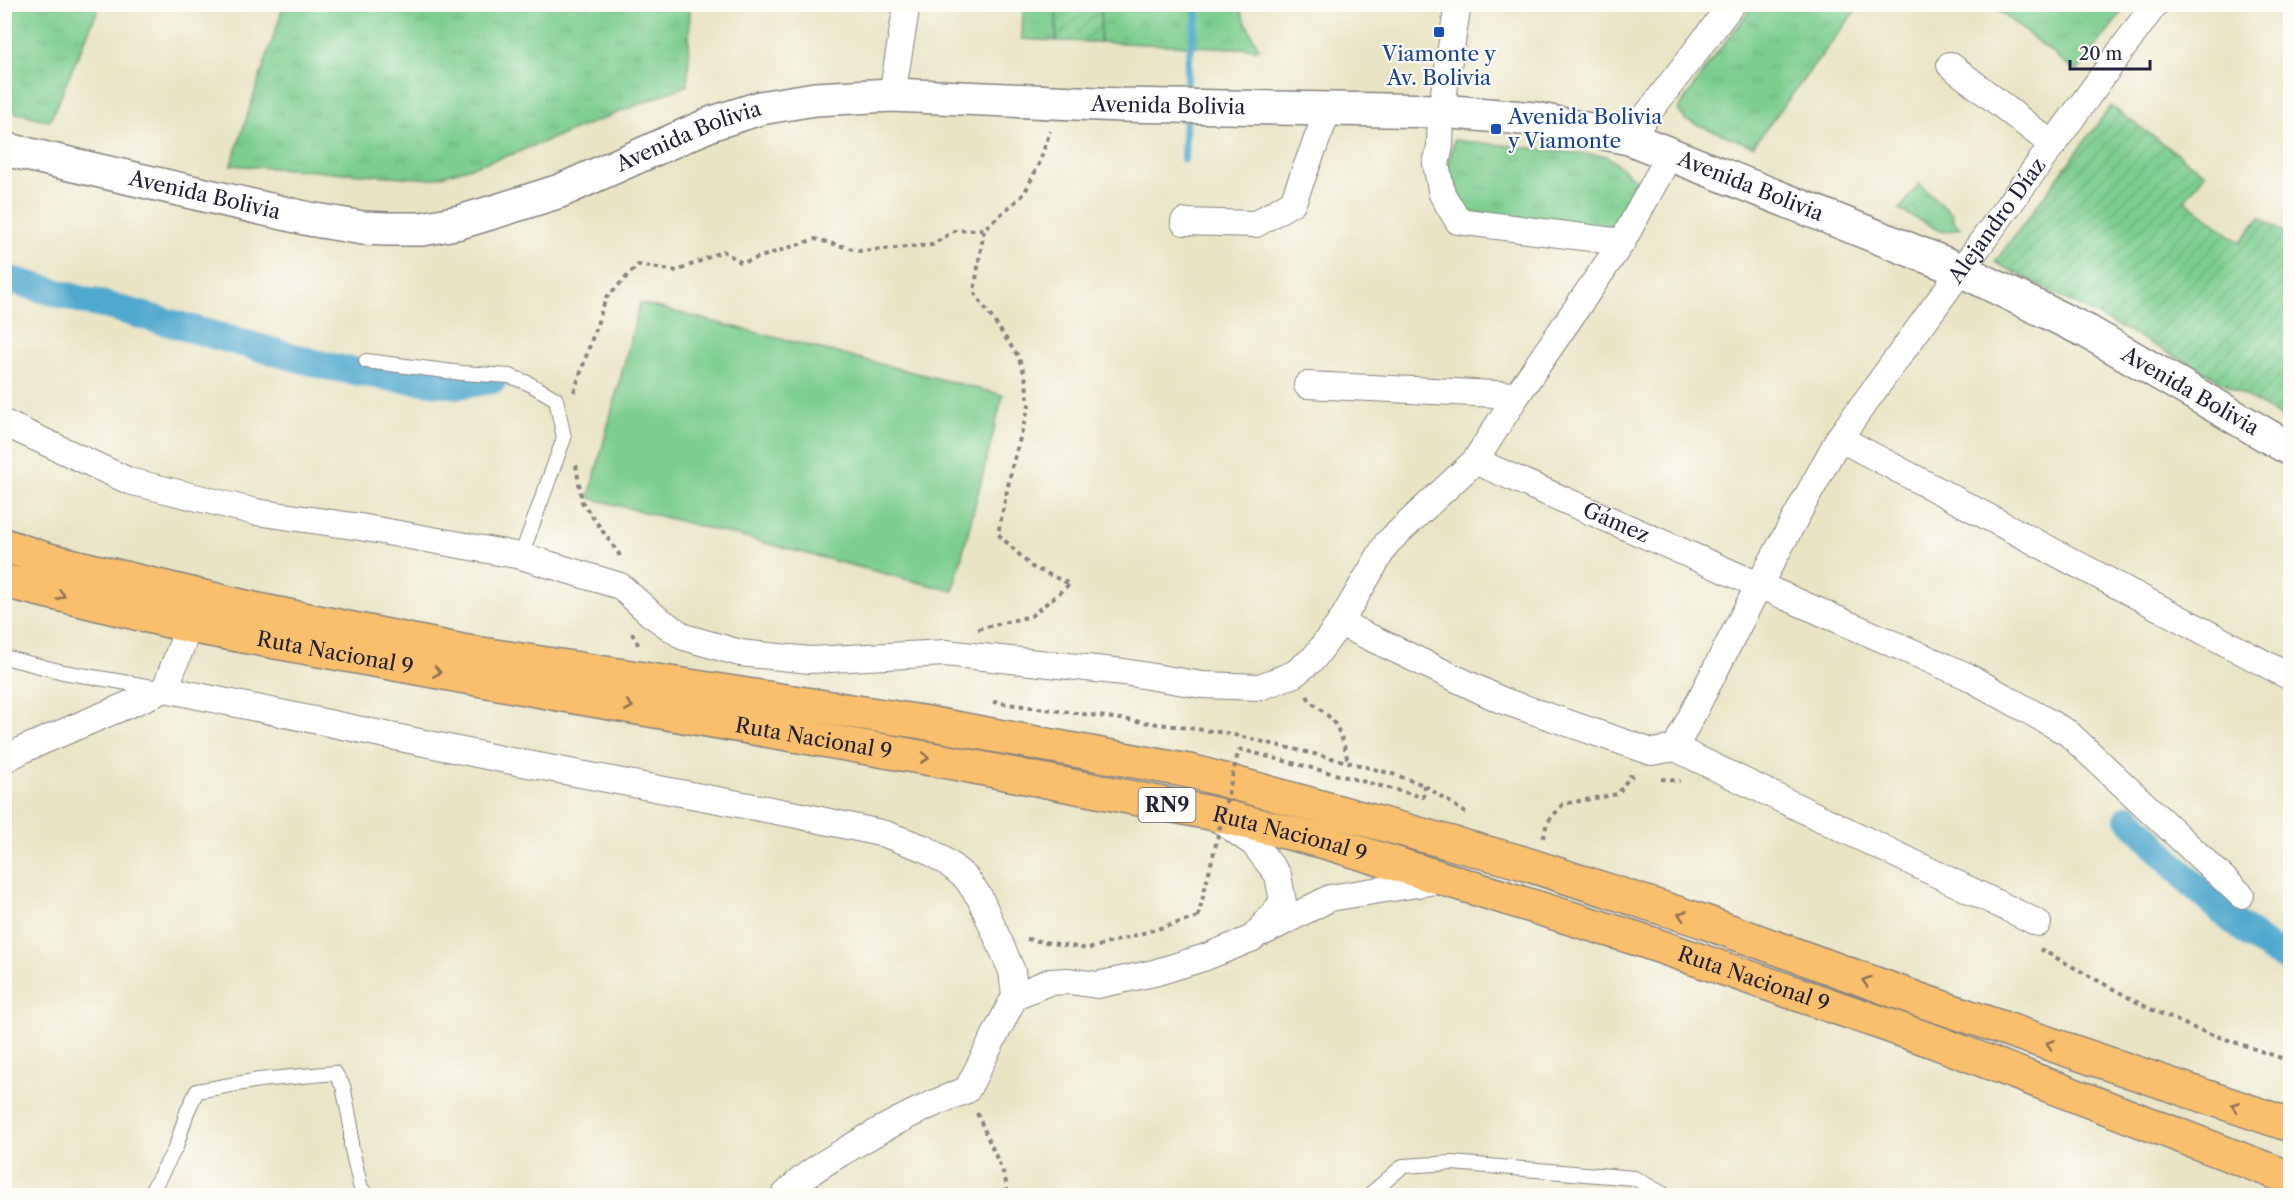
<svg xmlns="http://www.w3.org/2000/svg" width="2295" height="1200" viewBox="0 0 2295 1200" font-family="'Libre Caslon Text',serif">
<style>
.grass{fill:url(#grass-tufts);stroke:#4e7864;stroke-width:1.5}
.park{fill:url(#park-crowns);stroke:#4e7864;stroke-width:1.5}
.garden{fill:url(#garden-furrows);stroke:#4e7864;stroke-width:1.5}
.pitch{fill:#7bcd8e;stroke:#4e7864;stroke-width:1.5}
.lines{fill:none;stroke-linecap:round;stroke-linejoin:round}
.stream{stroke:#50a8cd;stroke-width:8}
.canal{stroke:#50a8cd;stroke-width:28}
.service-casing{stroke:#868380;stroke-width:16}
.minor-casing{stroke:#868380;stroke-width:28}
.tertiary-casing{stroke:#868380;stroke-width:36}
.motorway-casing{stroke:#868380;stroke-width:36}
.path{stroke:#868380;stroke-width:4;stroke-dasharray:4.5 4.5;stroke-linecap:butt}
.service{stroke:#fff;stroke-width:14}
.minor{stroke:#fff;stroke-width:26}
.tertiary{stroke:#fff;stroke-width:33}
.motorway{stroke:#f9bf6c;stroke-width:33}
.path-bridge{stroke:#868380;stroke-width:4;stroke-dasharray:4.5 4.5;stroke-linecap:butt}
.oneway{stroke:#8e7054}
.transit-dot{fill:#1a4fb4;stroke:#fdfcf7;stroke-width:2}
.labels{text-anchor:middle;stroke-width:4.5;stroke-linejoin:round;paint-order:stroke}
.shield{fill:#fdfcf7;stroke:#646373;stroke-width:1.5}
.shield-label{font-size:20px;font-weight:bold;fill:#22223b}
.transit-label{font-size:21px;fill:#164399;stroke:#fdfcf7}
.street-label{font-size:21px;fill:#22223b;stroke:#fdfcf7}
</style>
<defs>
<pattern id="grass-tufts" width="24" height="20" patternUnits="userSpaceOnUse" patternTransform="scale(1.5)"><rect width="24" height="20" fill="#7bcd8e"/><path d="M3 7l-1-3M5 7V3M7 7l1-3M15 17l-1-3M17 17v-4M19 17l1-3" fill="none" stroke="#6ab07b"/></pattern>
<pattern id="park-crowns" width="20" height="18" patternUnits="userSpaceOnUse" patternTransform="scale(1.5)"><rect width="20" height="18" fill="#7bcd8e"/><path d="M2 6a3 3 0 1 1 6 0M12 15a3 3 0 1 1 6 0" fill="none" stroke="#6ab07b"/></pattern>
<pattern id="garden-furrows" width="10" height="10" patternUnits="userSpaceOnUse" patternTransform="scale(1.5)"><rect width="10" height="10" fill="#7bcd8e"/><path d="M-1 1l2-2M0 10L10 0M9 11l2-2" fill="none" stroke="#6ab07b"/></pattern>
</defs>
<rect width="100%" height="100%" fill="#fdfcf7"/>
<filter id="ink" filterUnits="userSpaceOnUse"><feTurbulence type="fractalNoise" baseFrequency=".0167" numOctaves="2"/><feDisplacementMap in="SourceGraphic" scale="12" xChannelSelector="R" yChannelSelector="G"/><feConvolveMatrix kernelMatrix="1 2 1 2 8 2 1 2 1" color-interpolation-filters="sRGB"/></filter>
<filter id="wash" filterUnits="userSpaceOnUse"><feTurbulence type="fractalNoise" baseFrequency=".008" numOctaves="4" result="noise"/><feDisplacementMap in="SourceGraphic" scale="24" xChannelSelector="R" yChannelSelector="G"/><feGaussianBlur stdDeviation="1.35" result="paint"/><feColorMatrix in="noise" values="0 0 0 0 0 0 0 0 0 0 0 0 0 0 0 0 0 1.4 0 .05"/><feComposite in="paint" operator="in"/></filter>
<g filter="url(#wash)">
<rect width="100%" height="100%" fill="#e9e4c4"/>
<path class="grass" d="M1237 4 1259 49 1100 42 1101 5Z
M2122 4 2126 7 2077 72 1991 5Z
M8 5H100L50 121 5 110 4 14Z
M284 5H690L688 85 513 154 432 179 231 165Z
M1023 5H1057L1056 41 1022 39Z
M1754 5H1860L1753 146 1685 120 1678 110 1710 62Z
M1454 140 1607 156 1641 184 1609 231 1468 212 1446 174Z"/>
<path class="park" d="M1919 184 1953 215 1952 218 1960 228 1943 232 1899 210Z"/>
<path class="garden" d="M1057 5H1101L1100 42 1056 41Z
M2111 106 2205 174 2185 200 2240 243 2260 217 2290 237V423L2209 374 1995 262Z"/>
<path class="pitch" d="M640 303 1003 395 953 591 589 498Z"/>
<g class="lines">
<path class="stream" d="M1186 99 1188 63 1197 16 1194 4
M1184 159 1186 112"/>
<path class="canal" d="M4 278 93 303
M94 302 326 366 388 377 459 385 493 380
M2129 818C2167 858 2203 898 2247 932 2260 942 2275 954 2290 959"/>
</g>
</g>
<g filter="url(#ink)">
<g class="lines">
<defs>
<path id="service" d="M366 361 462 373 510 376 528 383 556 399 564 438 521 556
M4 657 63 672 158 688
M149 1196 176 1147 187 1112 197 1091 259 1080 335 1073 343 1086 351 1126V1145L361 1189 369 1196
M1368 1196 1403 1166 1452 1163 1634 1178 1667 1196"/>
<g id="minor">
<path d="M1458 4 1441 111 1440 146 1436 164 1442 194 1458 221 1622 242"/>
<path d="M1950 65 2053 145"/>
<path d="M892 95 907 4"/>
<path d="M1629 138 1732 4"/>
<path d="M1184 222 1256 224 1293 202 1328 110"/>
<path d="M1307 385 1517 395"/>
<path d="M4 423 129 481 256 512 360 527 521 556 620 586 651 614 684 637 740 653 810 660 945 653 1124 672 1202 685 1260 687 1294 674 1314 658 1340 623 1387 543 1475 461 1517 395 1622 242 1670 154"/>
<path d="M1839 438 2290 677"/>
<path id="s1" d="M1475 461 1967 676 2068 733 2241 895"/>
<path id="s2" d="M1340 623 1501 700 1652 752 1675 748 1759 585 1839 438 2155 4"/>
<path d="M165 689 496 758 802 816 885 834 926 849 949 864 966 878 980 898 1012 971 1015 996 967 1090C926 1105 888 1125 851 1147 825 1163 805 1173 784 1196"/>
<path d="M1675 748 2038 923"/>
<path d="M4 760 24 749 165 689 189 626"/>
<path d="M1264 932 1330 898 1442 880"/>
<path d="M1015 996 1049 982 1069 981 1097 985 1154 973 1206 957 1253 938 1283 902 1278 875 1254 844 1220 820"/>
</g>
<g id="tertiary">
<path id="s3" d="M4 149 309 219 363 228 388 229H422L460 222 500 210 560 191 713 123 760 108 815 99 892 95 1121 105 1441 111 1535 119 1629 138 1961 270 2088 332 2290 449"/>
</g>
<g id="motorway">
<path d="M4 545 45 559 258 610 462 651 922 722 1194 772 1520 862 1702 921 1920 1000 2290 1125"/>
<path id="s4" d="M4 581 189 626 558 694 954 763 1210 813 1325 842 1638 939 1933 1041 2290 1178"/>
</g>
</defs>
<use href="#service" class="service-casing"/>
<use href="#minor" class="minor-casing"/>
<use href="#tertiary" class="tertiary-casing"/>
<use href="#motorway" class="motorway-casing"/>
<path class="path" d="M574 392 606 298 638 265 677 271 723 251 742 263 815 239 860 251 932 245 954 231 984 229
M576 465 582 502 619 554 620 559
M978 629 1031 616 1070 584 1032 567 998 534 1012 467 1029 406 1025 375 1018 356 974 292 984 229 1024 194 1039 164 1050 131
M632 633 640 648
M1307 696C1313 706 1325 711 1332 720 1341 732 1345 747 1348 762
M993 702 1226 733 1348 762 1396 775 1424 785 1469 815
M1239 749 1423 797 1424 785
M1661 779 1680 781
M1543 838 1547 823 1563 804 1618 794 1630 776 1638 777
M1027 939 1088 949 1198 917
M2040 949 2148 1008 2196 1029 2290 1061
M977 1113 1005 1177 1008 1196"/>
<use href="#service" class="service"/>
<use href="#minor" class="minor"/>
<use href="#tertiary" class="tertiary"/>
<use href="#motorway" class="motorway"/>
<path class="path-bridge" d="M1198 917 1239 749"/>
</g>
<defs><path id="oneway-chevron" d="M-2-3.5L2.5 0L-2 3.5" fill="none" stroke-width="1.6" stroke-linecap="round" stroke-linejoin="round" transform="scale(1.5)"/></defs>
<g class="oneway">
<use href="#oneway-chevron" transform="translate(61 595) rotate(14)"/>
<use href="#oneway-chevron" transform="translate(437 672) rotate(10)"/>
<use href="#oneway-chevron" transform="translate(629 706) rotate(10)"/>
<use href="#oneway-chevron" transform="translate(925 758) rotate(10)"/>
<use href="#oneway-chevron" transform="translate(1682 915) rotate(-162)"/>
<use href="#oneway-chevron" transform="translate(1866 981) rotate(-161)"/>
<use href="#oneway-chevron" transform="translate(2050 1044) rotate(-161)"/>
<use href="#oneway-chevron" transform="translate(2235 1106) rotate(-161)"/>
</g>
</g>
<g class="transit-dot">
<rect x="1433" y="26" width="12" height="12" rx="3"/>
<rect x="1490" y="123" width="12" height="12" rx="3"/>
</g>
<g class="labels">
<rect class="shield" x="1138.5" y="788" width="57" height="34" rx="4.5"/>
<g class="shield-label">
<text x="1167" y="812">RN9</text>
</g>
<g class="transit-label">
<text x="1439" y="61">Viamonte y<tspan x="1439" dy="24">Av. Bolivia</tspan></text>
<text x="1508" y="124" text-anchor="start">Avenida Bolivia<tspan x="1508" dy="24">y Viamonte</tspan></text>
</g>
<g class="street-label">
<text dy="7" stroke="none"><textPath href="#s3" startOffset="1196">Avenida Bolivia</textPath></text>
<text dy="7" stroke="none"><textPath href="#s3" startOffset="710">Avenida Bolivia</textPath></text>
<text dy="7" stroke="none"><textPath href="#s3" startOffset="1790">Avenida Bolivia</textPath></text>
<text dy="7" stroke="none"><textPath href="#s3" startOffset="206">Avenida Bolivia</textPath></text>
<text dy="7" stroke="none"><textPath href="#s2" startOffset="981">Alejandro Díaz</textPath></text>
<text dy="7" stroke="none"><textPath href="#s3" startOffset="2276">Avenida Bolivia</textPath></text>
<text dy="7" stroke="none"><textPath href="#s1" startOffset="154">Gámez</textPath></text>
<text dy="7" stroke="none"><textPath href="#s4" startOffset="339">Ruta Nacional 9</textPath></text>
<text dy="7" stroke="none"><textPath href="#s4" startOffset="825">Ruta Nacional 9</textPath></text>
<text dy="7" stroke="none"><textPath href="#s4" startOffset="1311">Ruta Nacional 9</textPath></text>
<text dy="7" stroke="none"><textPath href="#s4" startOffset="1797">Ruta Nacional 9</textPath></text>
</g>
</g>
<rect width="2295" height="1200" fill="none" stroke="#fdfcf7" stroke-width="24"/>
<path d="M2070 60v9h80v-9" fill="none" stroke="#22223b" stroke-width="3"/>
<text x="2079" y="60" font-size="18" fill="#22223b" stroke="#fdfcf7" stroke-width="4.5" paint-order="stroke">20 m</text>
</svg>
